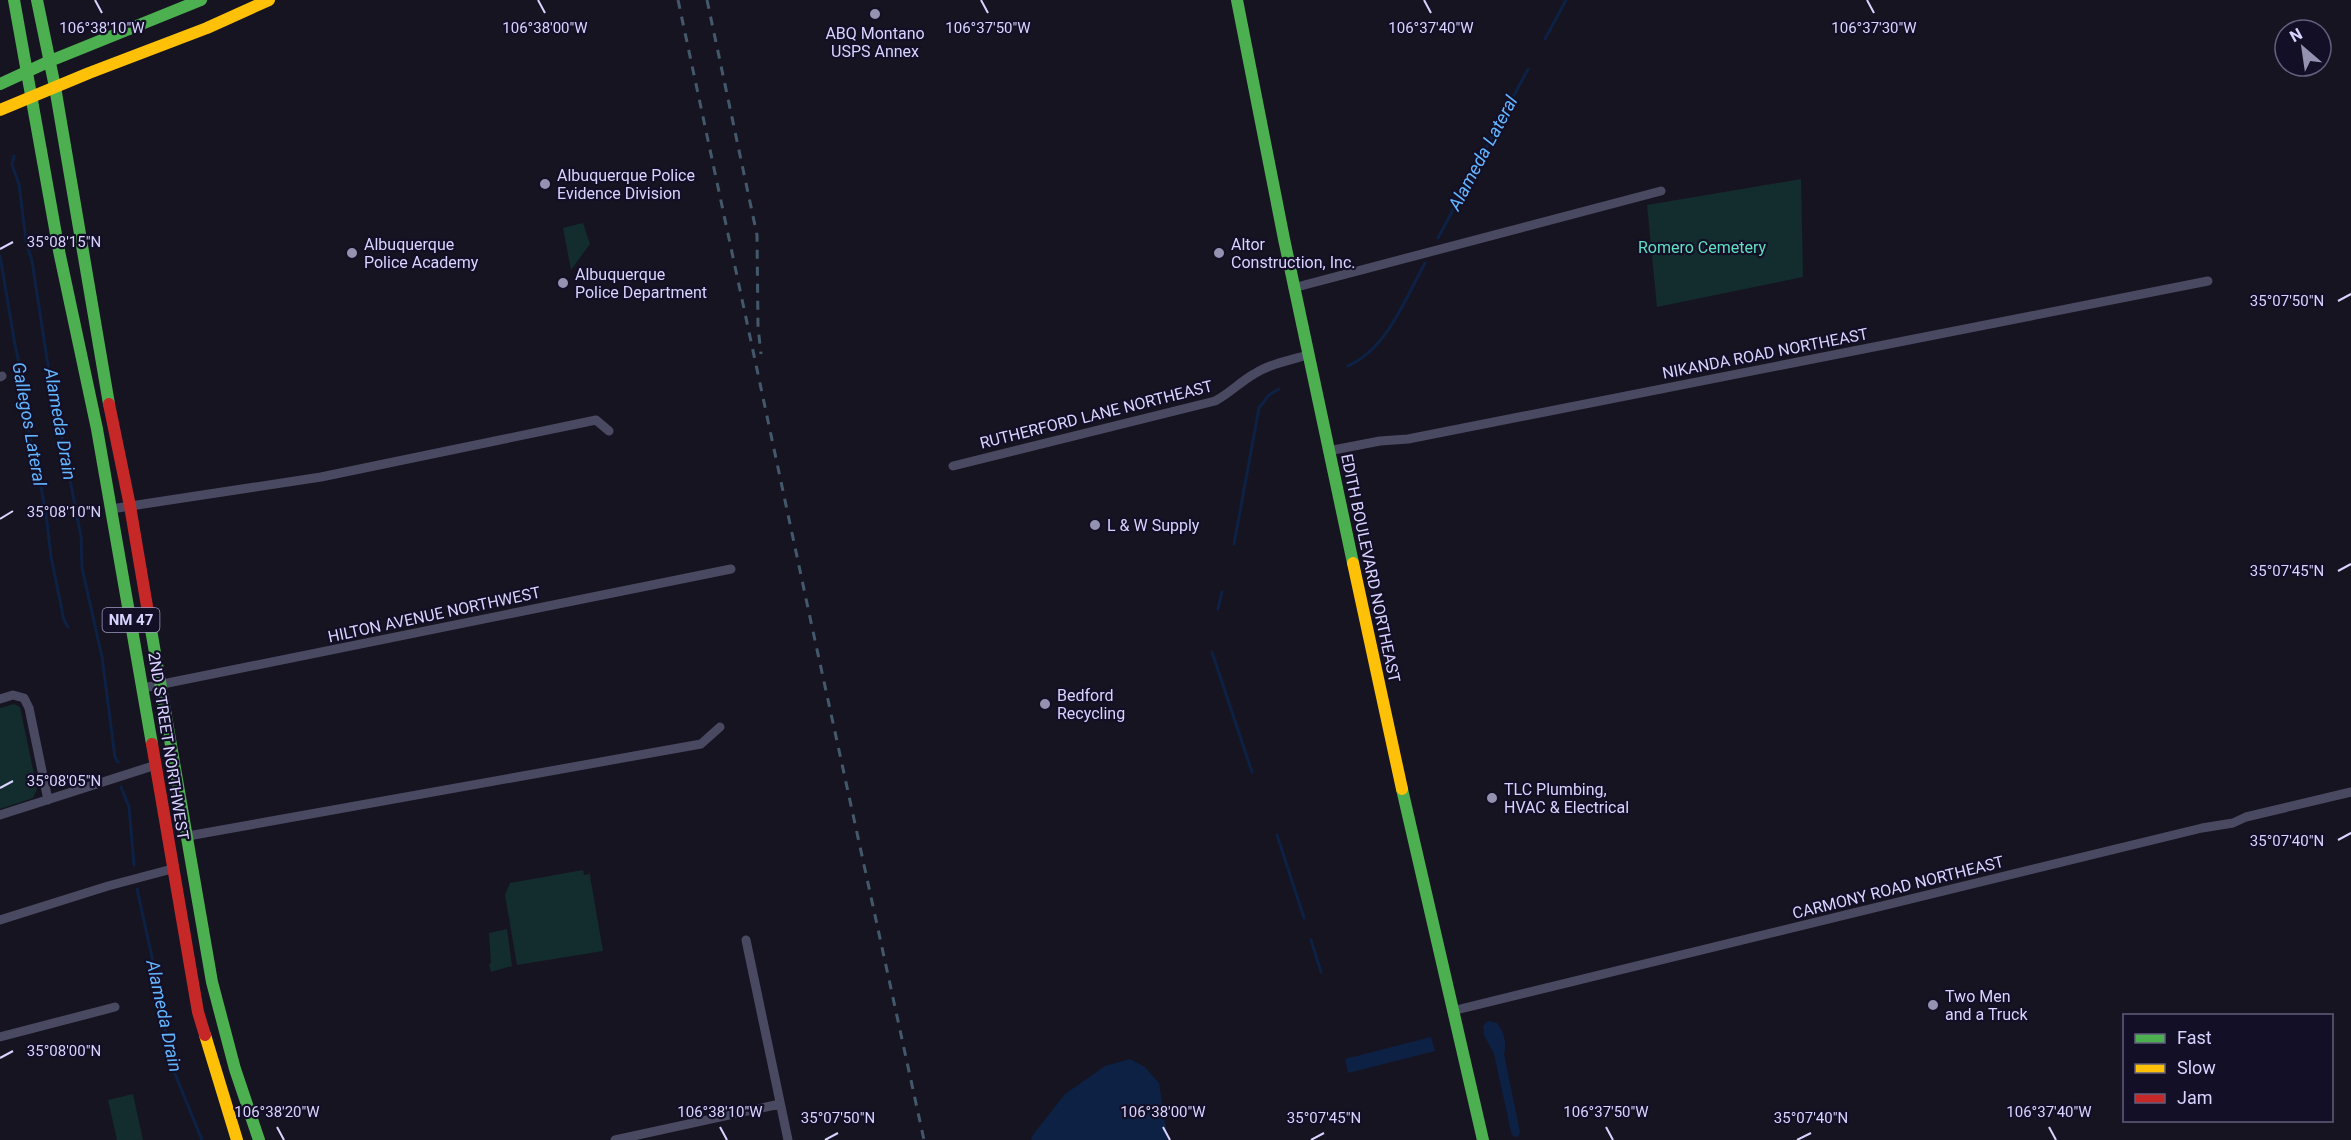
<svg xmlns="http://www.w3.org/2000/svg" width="2351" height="1140" viewBox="0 0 2351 1140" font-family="Roboto,sans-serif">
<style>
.green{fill:#132c2d}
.water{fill:#0d2144}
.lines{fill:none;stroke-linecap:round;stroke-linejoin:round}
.stream{stroke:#0d2144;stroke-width:3}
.street{stroke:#4a4962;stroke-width:9}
.fast{stroke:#4caf50;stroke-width:12}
.slow{stroke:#ffc107;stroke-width:12}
.jam{stroke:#c62828;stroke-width:12}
.rail{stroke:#43596b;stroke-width:3;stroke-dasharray:9 8;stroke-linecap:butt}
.ticks{fill:none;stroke:#d9d4ff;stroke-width:2}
.poi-dot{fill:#9591b1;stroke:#130f26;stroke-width:2}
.labels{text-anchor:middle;stroke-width:4.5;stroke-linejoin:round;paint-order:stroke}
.shield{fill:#130f26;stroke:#9e99be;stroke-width:1.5}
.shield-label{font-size:15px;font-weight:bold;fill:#d9d4ff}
.poi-label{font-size:16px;fill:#d9d4ff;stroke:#130f26;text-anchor:start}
.park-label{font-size:16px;fill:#5fe0c0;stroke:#130f26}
.street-label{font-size:16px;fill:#d9d4ff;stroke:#130f26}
.water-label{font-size:18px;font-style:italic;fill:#62b6ff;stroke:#130f26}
.ticks-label{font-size:15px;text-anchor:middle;fill:#d9d4ff;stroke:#130f26;stroke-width:4.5;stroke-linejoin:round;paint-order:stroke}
</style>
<rect width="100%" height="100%" fill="#161421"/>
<path class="green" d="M1801 179 1803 277 1657 307 1647 205Z
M583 223 590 244 571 270 563 228Z
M14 704 20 707 37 789 33 798 0 809V708Z
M583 870 584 875 589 874V870L603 951 517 965 505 895 510 883Z
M507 929 512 966 491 972 489 964 491 963 489 933Z
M133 1094 143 1140H117L108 1100Z"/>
<path class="water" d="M1488 1021 1497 1023C1504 1032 1507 1043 1504 1054L1520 1132 1518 1137 1513 1136 1511 1132 1494 1054 1484 1035 1483 1026Z
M1431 1037 1435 1051 1348 1073 1345 1059Z
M1130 1059 1145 1067 1159 1083 1168 1140H1031L1032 1136 1065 1094 1105 1066Z"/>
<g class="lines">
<path class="stream" d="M1545 39 1566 0
M14 156 12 165 19 184 26 241 32 261 47 359 81 537 82 568 102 657 115 757 118 762
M1438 238 1528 69
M0 256 15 345 24 384 29 434 36 460 46 514 51 557 64 620 68 627
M1348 366C1387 349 1405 299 1425 263
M1234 544 1259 408 1269 395 1279 389
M1218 609 1222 592
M1212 652 1252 772
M121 787 129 807 134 865
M1277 835 1304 918
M137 889 156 975 171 1064 202 1140
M1311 940 1321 972"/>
<path class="street" d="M1293 288 1661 191
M0 377 2 376
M1328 451 1380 441 1408 439 2208 281
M953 466 1215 401C1229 394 1240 382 1254 374 1270 364 1290 360 1308 355
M111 509 321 477 596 420 609 431
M143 688 731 569
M0 699 13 695 24 698 29 708 48 800
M0 815 156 765
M188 836 701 744 720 727
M0 920 108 886 172 869
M746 940 788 1140
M1452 1011 2202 828 2233 823 2246 817 2351 792
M0 1037 115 1007
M615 1140 780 1104"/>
<path class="fast" d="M14 0 59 251 97 429 152 744
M37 0 55 87 109 404
M1237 0 1284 239 1353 563
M0 84 50 61 201 0
M149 618 212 982 235 1069 259 1140
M1402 789 1483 1140"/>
<path class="slow" d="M0 110 89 73 207 28 269 0
M1353 563 1402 789
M205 1035 237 1140"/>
<path class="jam" d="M109 404 130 506 149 618
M152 744 198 1012 205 1035"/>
<path class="rail" d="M678 0 811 622 924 1140
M707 0 757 235 758 327 761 354"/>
</g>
<path class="ticks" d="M95 0 102 13M538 0 545 13M981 0 988 13M1424 0 1431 13M1867 0 1874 13M0 249 13 242M2338 301 2351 294M0 519 13 511M2338 571 2351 564M0 788 13 781M2338 840 2351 833M0 1058 13 1051M277 1127 284 1140M720 1127 727 1140M1163 1127 1170 1140M1606 1127 1613 1140M2049 1127 2056 1140M825 1140 838 1133M1311 1140 1324 1133M1797 1140 1811 1133"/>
<g class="poi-dot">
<circle cx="875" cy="14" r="6"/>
<circle cx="545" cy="184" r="6"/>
<circle cx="352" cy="253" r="6"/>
<circle cx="1219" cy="253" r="6"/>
<circle cx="563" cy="283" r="6"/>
<circle cx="1095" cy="525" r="6"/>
<circle cx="1045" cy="704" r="6"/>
<circle cx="1492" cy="798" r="6"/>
<circle cx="1933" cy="1005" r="6"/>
</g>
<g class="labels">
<rect class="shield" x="102.5" y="608" width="57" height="24" rx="4.5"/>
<g class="shield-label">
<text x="131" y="625">NM 47</text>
</g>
<g class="poi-label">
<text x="875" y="39" text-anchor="middle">ABQ Montano<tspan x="875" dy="18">USPS Annex</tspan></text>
<text x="557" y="181">Albuquerque Police<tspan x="557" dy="18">Evidence Division</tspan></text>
<text x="364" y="250">Albuquerque<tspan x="364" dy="18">Police Academy</tspan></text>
<text x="1231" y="250">Altor<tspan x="1231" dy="18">Construction, Inc.</tspan></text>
<text x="575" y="280">Albuquerque<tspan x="575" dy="18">Police Department</tspan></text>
<text x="1107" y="531">L &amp; W Supply</text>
<text x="1057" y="701">Bedford<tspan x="1057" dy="18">Recycling</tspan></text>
<text x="1504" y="795">TLC Plumbing,<tspan x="1504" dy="18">HVAC &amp; Electrical</tspan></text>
<text x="1945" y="1002">Two Men<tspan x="1945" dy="18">and a Truck</tspan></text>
</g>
<g class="park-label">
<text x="1702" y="253">Romero Cemetery</text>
</g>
<g class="street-label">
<text transform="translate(1765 353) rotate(-11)" y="6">NIKANDA ROAD NORTHEAST</text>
<text transform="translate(1096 414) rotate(-14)" y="6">RUTHERFORD LANE NORTHEAST</text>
<text transform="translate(1371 568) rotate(78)" y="6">EDITH BOULEVARD NORTHEAST</text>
<text transform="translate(434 614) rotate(-12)" y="6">HILTON AVENUE NORTHWEST</text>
<text transform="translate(169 746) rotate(81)" y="6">2ND STREET NORTHWEST</text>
<text transform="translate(1898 887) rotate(-14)" y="6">CARMONY ROAD NORTHEAST</text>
</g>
<g class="water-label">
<text transform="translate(1483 153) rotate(-62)" y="6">Alameda Lateral</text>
<text transform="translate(29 424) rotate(80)" y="6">Gallegos Lateral</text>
<text transform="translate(60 424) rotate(80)" y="6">Alameda Drain</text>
<text transform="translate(164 1016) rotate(78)" y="6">Alameda Drain</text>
</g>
</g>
<g class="ticks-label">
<text x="102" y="33">106°38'10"W</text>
<text x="545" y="33">106°38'00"W</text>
<text x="988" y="33">106°37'50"W</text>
<text x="1431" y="33">106°37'40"W</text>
<text x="1874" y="33">106°37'30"W</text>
<text x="64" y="247">35°08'15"N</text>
<text x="2287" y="306">35°07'50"N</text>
<text x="64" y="517">35°08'10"N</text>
<text x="2287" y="576">35°07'45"N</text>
<text x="64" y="786">35°08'05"N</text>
<text x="2287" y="846">35°07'40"N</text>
<text x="64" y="1056">35°08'00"N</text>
<text x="277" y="1117">106°38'20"W</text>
<text x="720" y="1117">106°38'10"W</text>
<text x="1163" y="1117">106°38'00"W</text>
<text x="1606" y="1117">106°37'50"W</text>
<text x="2049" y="1117">106°37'40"W</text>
<text x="838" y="1123">35°07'50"N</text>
<text x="1324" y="1123">35°07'45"N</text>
<text x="1811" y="1123">35°07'40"N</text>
</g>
<rect x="2123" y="1014" width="210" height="108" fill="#130f26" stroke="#625e7d" stroke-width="1.5"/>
<rect x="2135" y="1034" width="30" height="9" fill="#4caf50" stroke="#625e7d" stroke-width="1.5"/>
<text x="2177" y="1044" font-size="18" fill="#d9d4ff">Fast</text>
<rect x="2135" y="1064" width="30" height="9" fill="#ffc107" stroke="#625e7d" stroke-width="1.5"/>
<text x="2177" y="1074" font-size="18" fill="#d9d4ff">Slow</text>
<rect x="2135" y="1094" width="30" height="9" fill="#c62828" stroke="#625e7d" stroke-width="1.5"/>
<text x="2177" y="1104" font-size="18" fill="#d9d4ff">Jam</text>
<g transform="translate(2303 48) rotate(331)"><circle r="28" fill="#130f26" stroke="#625e7d" stroke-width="1.5"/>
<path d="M0-4.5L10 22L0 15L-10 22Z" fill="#9591b1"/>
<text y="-9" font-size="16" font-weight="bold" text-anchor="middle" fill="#d9d4ff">N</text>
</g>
</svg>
